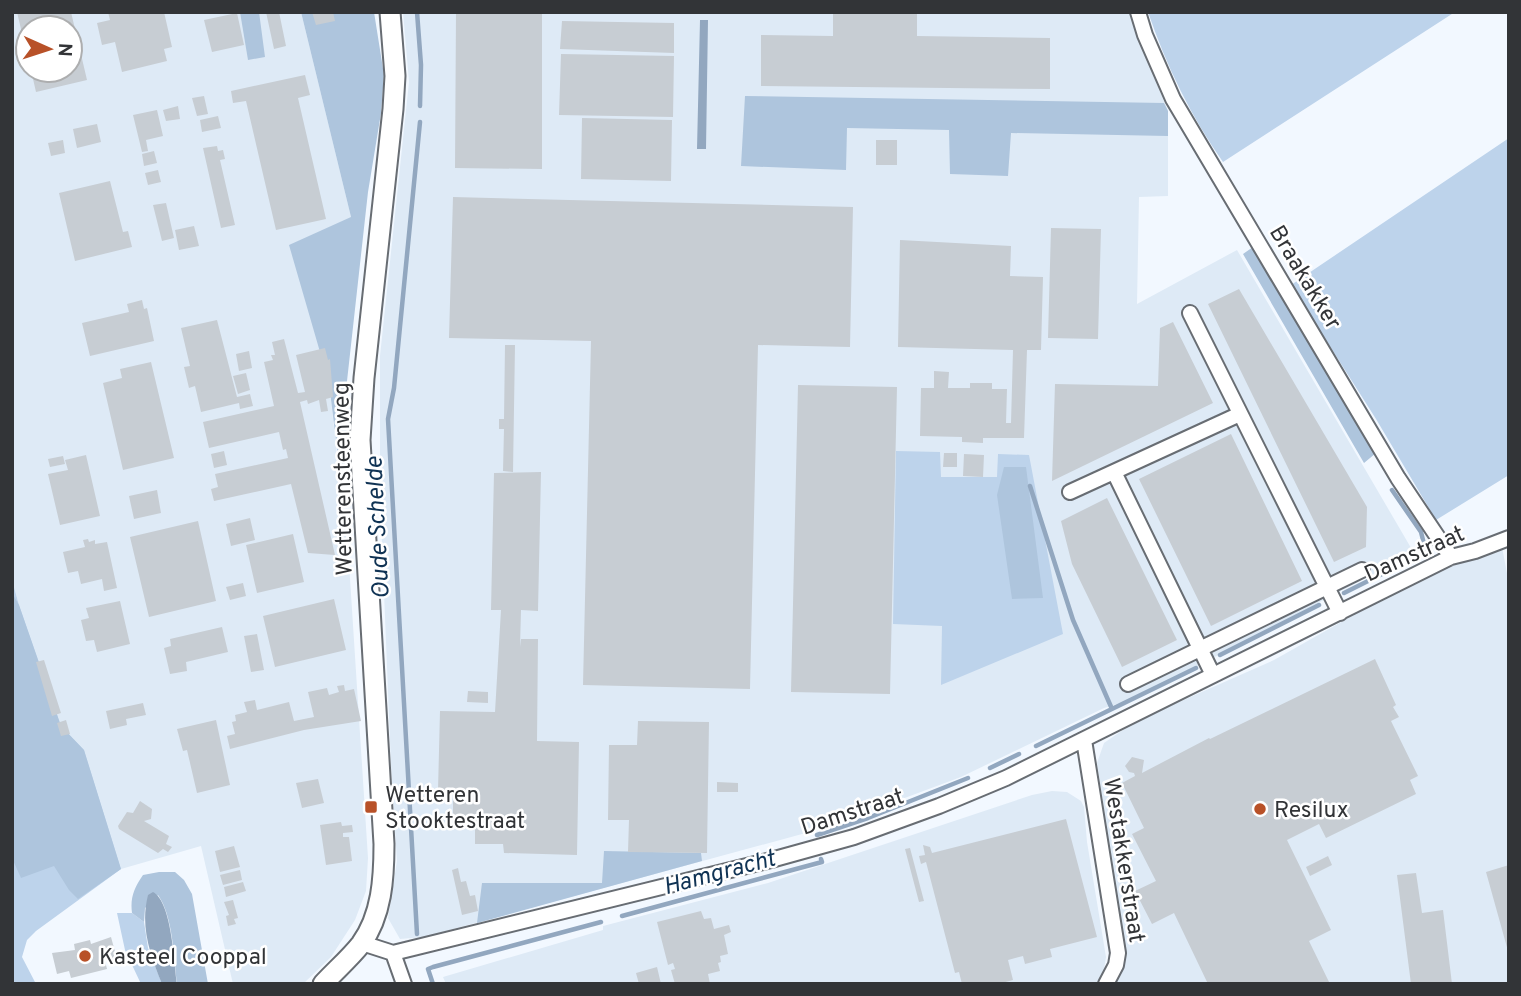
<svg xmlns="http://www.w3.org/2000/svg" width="1521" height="996" viewBox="0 0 1521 996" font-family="Overpass,sans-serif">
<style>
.built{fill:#deeaf6;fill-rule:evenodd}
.green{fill:#bdd3eb}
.forest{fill:#aec5dd}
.water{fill:#92a7bf}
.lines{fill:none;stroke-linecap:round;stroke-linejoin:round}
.stream{stroke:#92a7bf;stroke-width:4.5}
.building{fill:#c7cdd3}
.street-casing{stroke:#686d73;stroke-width:18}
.secondary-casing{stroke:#686d73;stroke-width:23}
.street{stroke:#fff;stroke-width:14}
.secondary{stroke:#fff;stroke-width:19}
.poi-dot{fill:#b85128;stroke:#fff;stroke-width:2.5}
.labels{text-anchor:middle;stroke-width:5;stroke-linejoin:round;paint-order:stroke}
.street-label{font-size:23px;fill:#323437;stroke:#fff}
.poi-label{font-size:23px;fill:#323437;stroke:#fff;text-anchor:start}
.water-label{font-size:24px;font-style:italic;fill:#103354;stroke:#fff}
</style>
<rect width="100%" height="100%" fill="#f2f8ff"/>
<path class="built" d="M12 12H301L351 217 329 383 349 563 368 858 366 891 355 920 331 957 303 984H233L201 846 121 869 84 750 61 726 19 605 12 580ZM28 28H70V70H28Z
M403 12H1130L1138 38 1168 111V196L1139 197 1137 304 1237 250 1414 553 1136 698 1104 708 961 777 824 828 424 937 400 939 388 918 397 861 391 766 380 493V356L409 82Z
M1502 547 1509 584V984H1115L1126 956 1097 763 1104 743 1136 721 1274 660 1375 603 1442 570Z
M1052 791 1067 792 1081 801 1084 807 1087 842 1106 957 1103 975 1097 984H446L443 977 603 930V926L768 883 1032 795Z"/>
<path class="green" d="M1148 12H1455L1223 162C1191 117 1166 65 1148 12Z
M1509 138V475L1436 520 1376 419 1291 285Z
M896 451 940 452 941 477H997L998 454 1029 455 1063 634 941 685 942 626 893 624Z
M12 580 19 605 61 726 84 750 121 869 36 931 27 940 22 957 36 984H12Z
M117 913H132L144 922 148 948 162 984H141L125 950Z"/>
<path class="forest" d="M240 12H259L265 57 248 60Z
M301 12H374L384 75 381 113 368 192 347 381 346 469 339 466 329 383 289 245 351 217Z
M745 96 1164 103 1168 111V136L1011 133 1008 176 950 174 949 130 847 128 846 170 741 166Z
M1253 247 1376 453 1364 463 1243 254Z
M1004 467H1026L1043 598 1012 599 997 495Z
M12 593 19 605 61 726 84 750 121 869 78 899 69 890 54 866 21 878 12 858Z
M604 851 701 853 702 861 477 923 482 883H602Z
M159 872H175L184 880 192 894 208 984H177C174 958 173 916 158 895L145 908 144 922 132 913C130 898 134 888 143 875Z"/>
<path class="water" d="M700 20H708L706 149H697Z
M153 892C172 902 174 963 177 984H162C150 954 140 927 148 895Z"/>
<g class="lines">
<path class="stream" d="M417 12 421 65 420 106
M1030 486 1073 620 1112 709
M1344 593 1420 555 1425 548 1421 532 1392 490
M1220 655 1319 605
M1036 746 1196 668
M990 768 1019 754
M817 835 868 818 968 778
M622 916 822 862 821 859
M417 934 388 419 394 388 420 122
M433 984 428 969 433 967 601 922"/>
</g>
<path class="building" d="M17 12H71L87 80 36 92 31 70H70V28H28L27 55Z
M108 12H164L172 47 164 49 167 61 122 72 115 42 102 45 97 23 110 20Z
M266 12H279L286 46 274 49Z
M312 12H333L335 21 316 25Z
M456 12H542V169L455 168Z
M833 12H917V36L1050 38V89L761 86V35L833 36Z
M237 13 244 45 212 52 204 20Z
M562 21 674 23V53L560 49Z
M561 54 674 56 673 117 559 115Z
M305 75 310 95 298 98 326 219 276 230 246 101 233 103 231 91Z
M204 96 208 114 197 116 192 98Z
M178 106 180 119 166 121 163 110Z
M157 110 163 136 146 140 148 151 142 152 133 115Z
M218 116 221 128 202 132 200 120Z
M582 118 672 120 671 181 581 179Z
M97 124 101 142 77 148 73 129Z
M63 140 65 153 51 156 48 143Z
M876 140H897V165H876Z
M217 146 218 151 223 150 225 159 220 160 235 225 221 228 203 148Z
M154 151 157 163 144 166 142 154Z
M158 170 161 182 148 185 145 173Z
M110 181 123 232 128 231 132 247 75 261 59 193Z
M453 197 853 207 850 347 758 345 750 689 583 685 591 341 449 338Z
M166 203 174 238 162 241 153 205Z
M194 226 199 246 179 250 175 230Z
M1051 228 1101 229 1098 339 1048 338Z
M900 240 1011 246 1010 276 1043 277 1041 350H1027L1024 438H983V443L962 442V437L920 436 921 388H934V371L949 372 948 388H970V383H992V389H1007L1006 423H1011L1013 350 898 347Z
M1239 289 1367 507 1366 547 1334 562 1208 304Z
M142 300 144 309 147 308 154 341 90 356 82 323 129 312 127 304Z
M217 320 237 397 250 394 253 406 240 409 239 403 201 412 195 386 189 388 184 367 190 366 181 328Z
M1173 322 1213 403 1052 481 1055 384 1158 386 1160 328Z
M284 339 298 393 305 392 296 355 325 348 328 360 330 359 333 397 326 399 328 411 321 412 319 400 308 404 307 400 300 402 335 555 308 553 291 484 214 501 211 489 218 487 215 474 288 458 286 449 283 450 279 432 209 448 203 422 274 406 264 362 273 360 271 355H275L272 342Z
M505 345H515L513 472 503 471 504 429H499V419H504Z
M249 351 252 368 239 371 236 354Z
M151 362 174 458 123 470 103 383 122 378 120 369Z
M246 373 250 390 238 394 233 376Z
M798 385 897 387 890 694 791 692Z
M1231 434 1302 581 1211 626 1139 479Z
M224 451 227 465 214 468 211 454Z
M944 453H957V467H943Z
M964 454 984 455 983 477 963 476Z
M86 455 100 516 60 525 48 474 68 470 65 460Z
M63 456 65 464 50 467 48 459Z
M541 472 538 611 521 610 520 647 521 639H538L537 741 579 742 577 855 504 853 503 844H475V827H453V791H438L440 711 495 712 501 610H491L494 473Z
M157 490 161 513 134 519 129 496Z
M1107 498 1177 640 1122 667 1072 564 1061 521Z
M250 518 255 540 231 546 226 524Z
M198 521 216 601 149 617 130 537Z
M293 534 304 582 257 593 246 545Z
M88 539 89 542 95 540V544L107 542 117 588 104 591 102 579 81 584 78 571 68 573 63 552 85 547 83 540Z
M243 583 246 596 230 600 226 587Z
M334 599 346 650 275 667 263 616Z
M120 601 130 644 97 652 94 640 86 641 81 620 89 618 86 608Z
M222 627 228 652 186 662 187 671 170 674 164 648 171 646 170 639Z
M257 634 264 670 251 672 244 636Z
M1375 659 1396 705 1393 707 1399 717 1391 721 1418 776 1410 780 1416 794 1326 838 1319 824 1287 840 1331 930 1309 941 1330 984H1208L1174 913 1152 924 1135 891 1156 881 1132 834 1144 828 1122 783 1135 776 1134 773 1129 772 1125 766 1132 757 1144 760 1142 773 1209 738 1210 739Z
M44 660 61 713 52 716 36 662Z
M344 685 345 691 354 689 361 721 304 730 230 749 227 736 235 734 232 722 236 721 235 715 247 712 244 702 255 700 257 710 289 702 294 721 314 717 308 692 327 688 329 695 339 692 337 686Z
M468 691 488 692V703L467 702Z
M143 703 146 715 126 719 127 725 110 729 106 711Z
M66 720 70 734 61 736 57 723Z
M216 720 230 785 197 793 187 750 183 751 177 729Z
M638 721 709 722 707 853 628 852 629 820H608L609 745H637Z
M318 779 324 803 302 808 296 783Z
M717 782 738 783V792H717Z
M140 801 152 809 151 819 144 821 169 836 166 844 172 847 168 852 163 849 158 853 119 829 118 826 127 812 133 813Z
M1066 819 1097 937 1050 949 1052 957 1025 964 1023 956 1008 960 1013 980 998 984H962L959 972 955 973 926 862 921 864 919 856 925 855 923 845 930 847 932 853Z
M341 822 342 826 352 825 353 832 343 833V837H349L352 861 326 865 320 825Z
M234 846 240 867 220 872 215 851Z
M910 848 924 901 919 902 905 849Z
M1328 856 1332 865 1310 876 1306 867Z
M1509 865V951H1508L1486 872Z
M458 868 461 882 466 881 470 896 475 895 478 911 462 915 452 870Z
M240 870 242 880 223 885 220 875Z
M1416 873 1422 913 1443 910 1452 984H1411L1397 875Z
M243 882 246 891 226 897 224 887Z
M233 900 238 918 234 919 236 924 228 926 226 916 229 915 224 902Z
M701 911 704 919 711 918 714 929 729 925 731 932 724 935 728 954 720 956 721 962 718 963 720 971 708 974 710 984H675L671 970 675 969 673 963 668 965 657 922Z
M111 937 117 959 105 961 107 969 71 978 69 971 57 974 52 953 75 950 74 944 90 940 91 944Z
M657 967 661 984H639L636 973Z"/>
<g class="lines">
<defs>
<path id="street" d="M1138 12 1145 35 1173 99 1398 478 1451 557
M1190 313 1340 613
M1114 472 1213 675
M1070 492 1240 414
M1128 684 1362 570
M1084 740 1118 953 1116 965 1106 984
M362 943 393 953 771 860 854 837 939 806 1006 778 1451 557 1475 551 1509 538
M393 953 404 984"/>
<path id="secondary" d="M323 984C335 971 350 958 361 944 382 915 384 878 384 844L360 440 364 378 393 109 395 76 390 12"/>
</defs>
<use href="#street" class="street-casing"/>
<use href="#secondary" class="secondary-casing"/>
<use href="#street" class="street"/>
<use href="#secondary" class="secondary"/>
</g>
<g class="poi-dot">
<rect x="364" y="800" width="14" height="14" rx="3.5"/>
<circle cx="1260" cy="809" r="7"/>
<circle cx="85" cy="956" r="7"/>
</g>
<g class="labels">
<g class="street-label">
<text transform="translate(1306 277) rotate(59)" y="8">Braakakker</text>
<text transform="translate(342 479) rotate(-91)" y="8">Wetterensteenweg</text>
<text transform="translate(1414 553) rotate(-24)" y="8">Damstraat</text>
<text transform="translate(852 811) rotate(-18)" y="8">Damstraat</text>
<text transform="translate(1125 860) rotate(81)" y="8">Westakkerstraat</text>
</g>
<g class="poi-label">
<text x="385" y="802">Wetteren<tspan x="385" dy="26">Stooktestraat</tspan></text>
<text x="1274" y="817">Resilux</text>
<text x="99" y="964">Kasteel Cooppal</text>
</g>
<g class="water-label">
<text transform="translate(377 528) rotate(-93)" y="8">Oude Schelde</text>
<text transform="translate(719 872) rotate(-15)" y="8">Hamgracht</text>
</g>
</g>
<rect width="1521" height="996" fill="none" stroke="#323437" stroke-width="28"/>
<g transform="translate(49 49) rotate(93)"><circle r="33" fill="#ffffff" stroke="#adaeaf" stroke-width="2"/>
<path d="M0-5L12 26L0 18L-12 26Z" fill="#b85128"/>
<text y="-10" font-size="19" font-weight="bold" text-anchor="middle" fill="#323437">N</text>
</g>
</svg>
